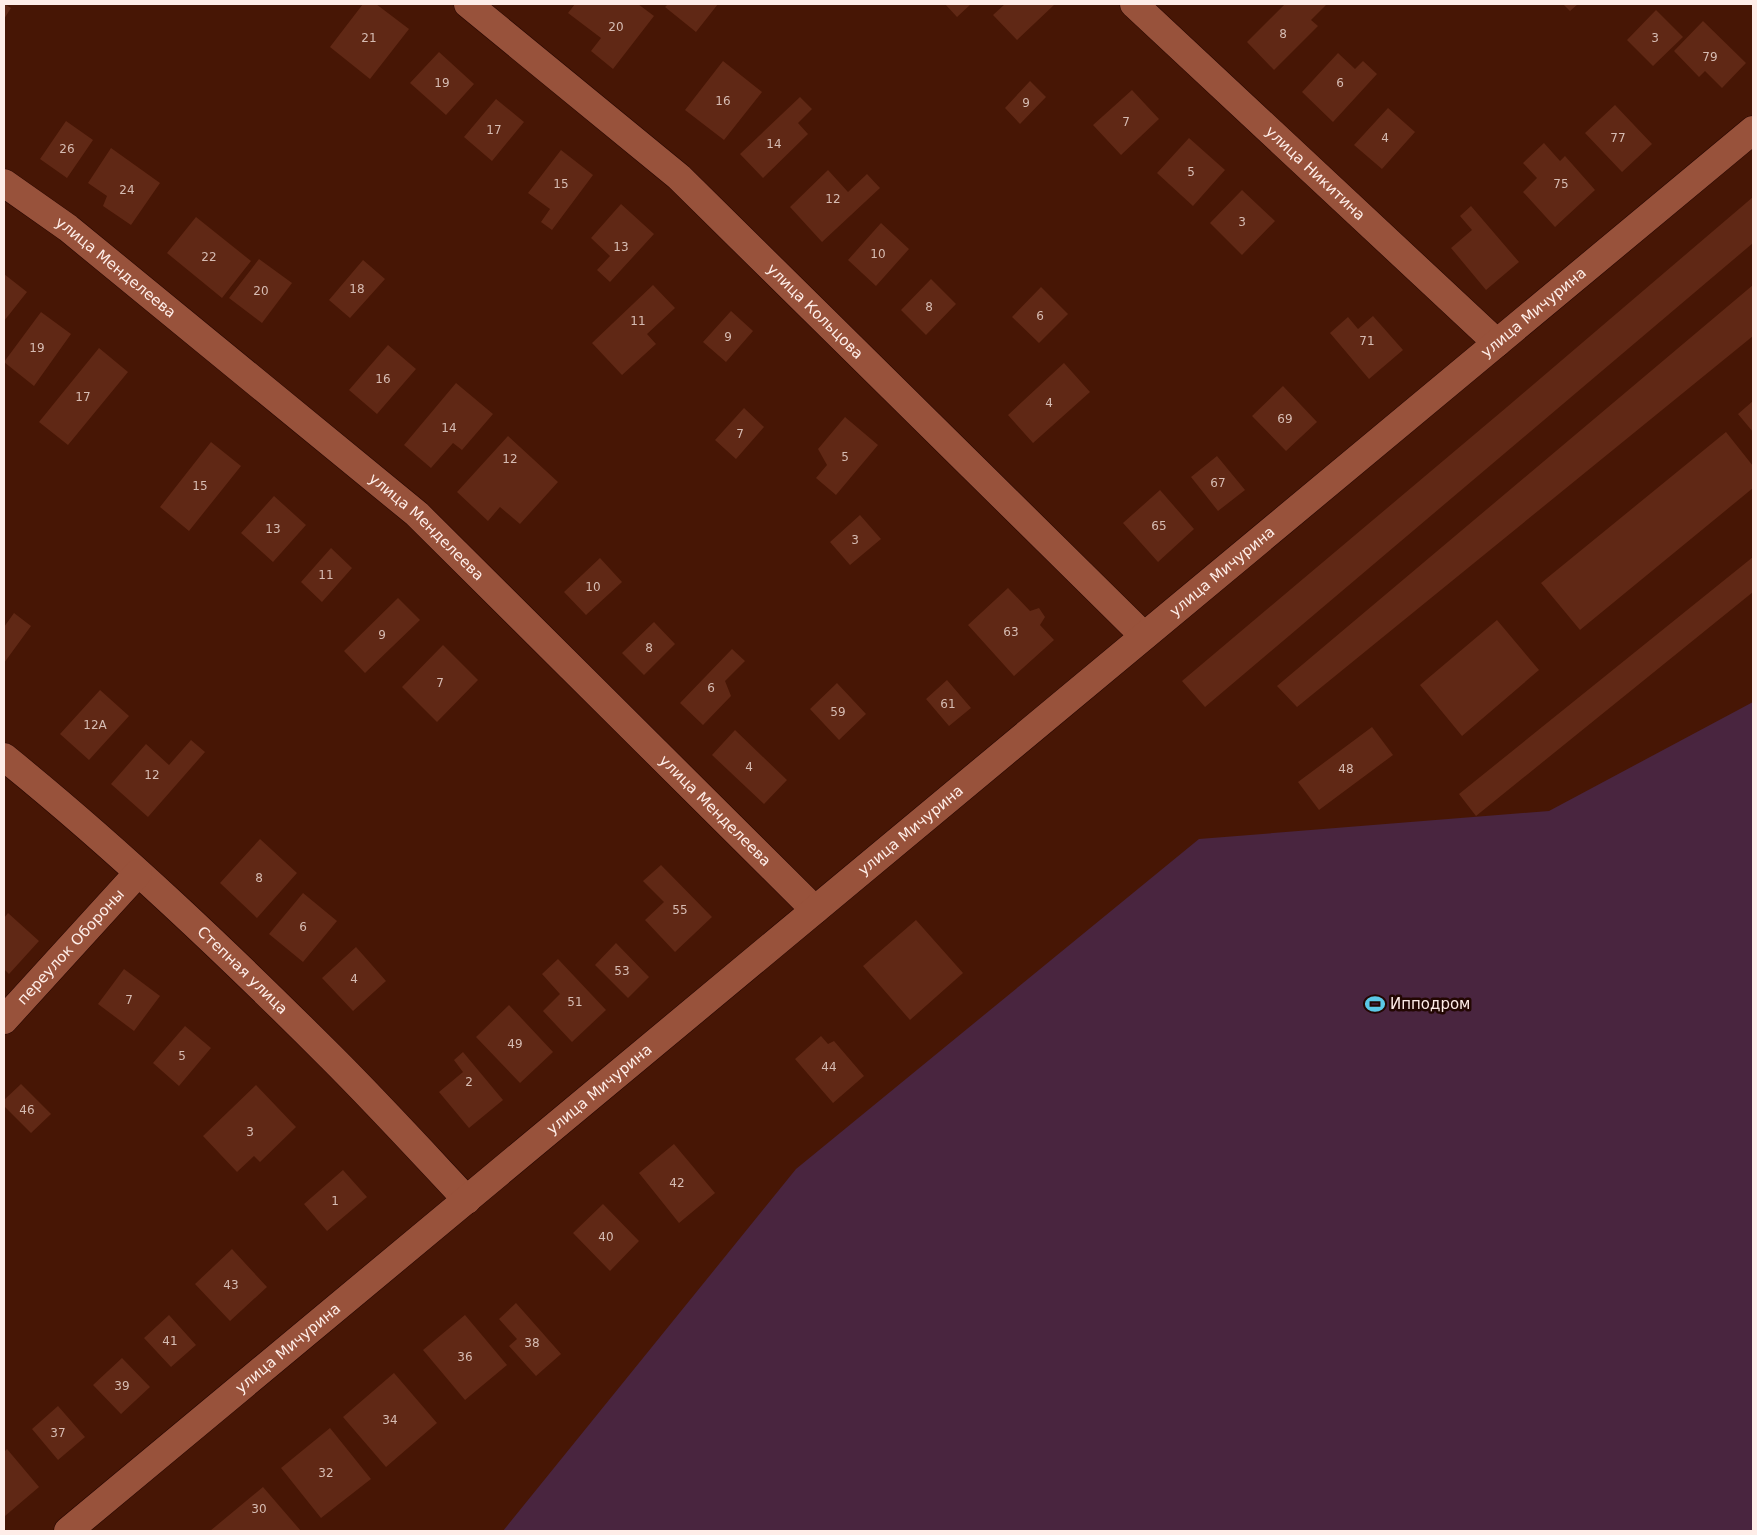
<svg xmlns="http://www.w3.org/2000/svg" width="1757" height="1535" viewBox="0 0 1757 1535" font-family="'DejaVu Sans',sans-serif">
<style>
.green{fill:#49253f}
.building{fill:#602815}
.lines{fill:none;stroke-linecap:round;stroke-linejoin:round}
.minor-casing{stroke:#250500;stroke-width:29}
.minor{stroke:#98523b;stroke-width:28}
.labels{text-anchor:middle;stroke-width:5;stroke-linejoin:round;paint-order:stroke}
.number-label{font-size:12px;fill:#d6bcb3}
.street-label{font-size:15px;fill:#feede8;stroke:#220702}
.poi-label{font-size:15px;fill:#feede8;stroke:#220702;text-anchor:start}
</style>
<rect width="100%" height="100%" fill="#471605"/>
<path class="green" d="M1753 702V1531H503L796 1169 1199 839 1549 811Z"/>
<path class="building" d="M4 4 11 8 4 19Z
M363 4H376L409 29 370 79 330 47Z
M575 4H638L654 16 613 69 591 51 601 38 568 13Z
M668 4H718L696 32 665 7Z
M945 4H971L957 17Z
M1005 4H1053L1054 5 1017 40 993 15Z
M1285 4H1327L1311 20 1318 26 1274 70 1247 42Z
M1563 4H1578L1570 11Z
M1656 10 1683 37 1653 66 1627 40Z
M1703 21 1746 63 1722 88 1705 71 1699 77 1674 51Z
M439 52 474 84 446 115 410 83Z
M1338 53 1355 69 1363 61 1377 74 1333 122 1302 92Z
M723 61 762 92 724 140 685 110Z
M1030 81 1046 97 1020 124 1005 108Z
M1132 90 1159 119 1121 155 1093 125Z
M800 97 812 109 798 123 808 134 763 178 740 154Z
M496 99 524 122 492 161 464 137Z
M1615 105 1652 144 1622 172 1585 133Z
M1388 108 1415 132 1382 169 1354 145Z
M66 121 93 140 67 178 40 159Z
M1189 138 1225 170 1193 206 1157 173Z
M1544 143 1560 161 1565 156 1595 190 1555 227 1523 192 1537 178 1523 163Z
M111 148 160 183 131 225 103 206 107 196 88 183Z
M561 150 593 175 552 230 541 222 550 209 528 193Z
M828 170 848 192 867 174 880 188 822 242 790 207Z
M1242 190 1275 221 1242 255 1210 223Z
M1753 197V243L1205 707 1182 681 1507 407Z
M621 204 654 234 610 282 597 270 610 256 591 238Z
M1471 206 1519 262 1486 290 1451 248 1472 230 1460 216Z
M196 217 251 261 222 298 167 253Z
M881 223 909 249 876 286 848 260Z
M259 259 292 283 262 323 229 298Z
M363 260 385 279 350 318 329 300Z
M4 274 27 292 4 321Z
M931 279 956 304 926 335 901 310Z
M653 285 675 308 647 334 656 344 622 375 592 343Z
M1753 285V336L1297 707 1277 686Z
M1041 287 1068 314 1039 343 1012 317Z
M731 311 753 331 726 362 703 342Z
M41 312 71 334 34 386 4 362Z
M1373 316 1403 350 1369 379 1330 333 1348 317 1358 329Z
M388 345 416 369 377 414 349 390Z
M99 348 128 372 68 445 39 422Z
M1064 363 1090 392 1033 443 1008 415Z
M456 383 493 414 462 450 453 443 431 468 404 445Z
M1283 386 1317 422 1286 451 1252 416Z
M1753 401V432L1738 414Z
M744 408 764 427 736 459 715 440Z
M845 417 878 445 836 495 816 478 827 465 818 449Z
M1726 432 1753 466V488L1580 630 1541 583Z
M508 436 558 482 520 524 500 507 488 521 457 492Z
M211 442 241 466 189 531 160 507Z
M1217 456 1245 490 1218 511 1191 477Z
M1160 490 1194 529 1158 562 1123 523Z
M274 496 306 525 273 562 241 533Z
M860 515 881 539 850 565 830 542Z
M331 548 352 568 322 602 301 582Z
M1753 557V592L1476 816 1459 794Z
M600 558 622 582 586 615 564 592Z
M1008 588 1030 611 1039 608 1045 617 1040 625 1054 640 1014 676 968 625Z
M398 598 420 620 365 673 344 651Z
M14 613 31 626 4 663V627Z
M1497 620 1539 670 1462 736 1420 685Z
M654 622 675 644 644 675 622 653Z
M443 645 478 680 437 722 402 687Z
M732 649 745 661 725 681 731 696 703 725 680 703Z
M947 680 971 708 949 726 926 699Z
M837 683 866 714 839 740 810 709Z
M100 690 129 716 89 760 60 734Z
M1372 727 1393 755 1319 810 1298 782Z
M735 730 787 780 764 804 712 755Z
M191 740 205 752 148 817 111 784 146 744 169 765Z
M260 839 297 873 257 918 220 883Z
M661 865 712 917 675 952 645 920 664 902 643 881Z
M303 893 337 921 303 962 269 934Z
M8 913 39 941 9 974 4 969V918Z
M916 920 963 973 910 1020 863 966Z
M616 943 649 977 628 998 595 965Z
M356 947 386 981 353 1011 322 978Z
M558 959 606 1010 572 1042 543 1011 560 994 542 974Z
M124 969 160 996 134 1031 98 1004Z
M509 1005 553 1052 520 1083 476 1037Z
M185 1026 211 1048 179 1086 153 1063Z
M821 1036 828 1044 834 1041 864 1076 833 1103 795 1059Z
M463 1052 503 1100 469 1128 439 1092 463 1072 454 1060Z
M21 1084 51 1114 31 1133 4 1106V1100Z
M256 1085 296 1127 260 1162 254 1156 237 1172 203 1136Z
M674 1144 715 1193 679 1223 639 1173Z
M343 1170 367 1197 327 1231 304 1204Z
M603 1204 639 1241 610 1271 573 1233Z
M232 1249 267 1287 230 1321 195 1284Z
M516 1303 561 1354 536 1376 509 1346 517 1339 499 1319Z
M169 1315 196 1345 171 1367 144 1338Z
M465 1315 507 1365 465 1400 423 1350Z
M122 1358 150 1387 121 1414 93 1385Z
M394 1373 437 1423 386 1467 343 1417Z
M58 1406 85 1437 58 1460 32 1429Z
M330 1428 371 1479 321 1518 281 1468Z
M7 1449 39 1487 5 1516 4 1452Z
M263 1487 301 1531H210Z"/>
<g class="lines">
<defs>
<g id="minor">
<path id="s1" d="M468 4 679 177 1144 636"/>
<path id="s2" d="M1134 4 1497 343"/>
<path id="s3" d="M4 183 68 228 417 514 815 910"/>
<path id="s4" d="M4 757C119 850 227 953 332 1058 378 1104 422 1152 467 1200"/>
<path id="s5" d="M4 1020 138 873"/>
<path id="s6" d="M68 1531 1753 130"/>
</g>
</defs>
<use href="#minor" class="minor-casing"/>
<use href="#minor" class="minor"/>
</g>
<defs>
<symbol id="stadium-bare" viewBox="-9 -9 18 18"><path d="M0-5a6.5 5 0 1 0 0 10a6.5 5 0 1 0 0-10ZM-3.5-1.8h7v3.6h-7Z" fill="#5bc8e6" stroke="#220702" stroke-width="2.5" paint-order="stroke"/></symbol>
</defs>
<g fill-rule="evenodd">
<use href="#stadium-bare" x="1361" y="990" width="28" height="28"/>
</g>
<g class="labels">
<g class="number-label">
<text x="616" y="31">20</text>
<text x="1283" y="38">8</text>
<text x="369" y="42">21</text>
<text x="1655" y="42">3</text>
<text x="1710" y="61">79</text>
<text x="442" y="87">19</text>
<text x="1340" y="87">6</text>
<text x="723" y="105">16</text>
<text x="1026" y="107">9</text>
<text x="1126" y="126">7</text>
<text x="494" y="134">17</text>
<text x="1385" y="142">4</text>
<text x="1618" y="142">77</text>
<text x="774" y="148">14</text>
<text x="67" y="153">26</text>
<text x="1191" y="176">5</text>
<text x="561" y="188">15</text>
<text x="1561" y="188">75</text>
<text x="127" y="194">24</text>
<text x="833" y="203">12</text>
<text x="1242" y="226">3</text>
<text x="621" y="251">13</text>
<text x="878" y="258">10</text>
<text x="209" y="261">22</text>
<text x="357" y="293">18</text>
<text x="261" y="295">20</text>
<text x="929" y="311">8</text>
<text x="1040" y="320">6</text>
<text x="638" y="325">11</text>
<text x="728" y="341">9</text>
<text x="1367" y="345">71</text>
<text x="37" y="352">19</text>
<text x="383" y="383">16</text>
<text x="83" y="401">17</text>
<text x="1049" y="407">4</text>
<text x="1285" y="423">69</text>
<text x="449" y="432">14</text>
<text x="740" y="438">7</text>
<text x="845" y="461">5</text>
<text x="510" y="463">12</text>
<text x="1218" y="487">67</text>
<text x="200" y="490">15</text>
<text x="1159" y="530">65</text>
<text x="273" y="533">13</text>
<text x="855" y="544">3</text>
<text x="326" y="579">11</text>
<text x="593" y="591">10</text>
<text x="1011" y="636">63</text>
<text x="382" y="639">9</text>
<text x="649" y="652">8</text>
<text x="440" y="687">7</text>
<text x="711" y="692">6</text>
<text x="948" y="708">61</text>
<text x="838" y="716">59</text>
<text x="95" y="729">12А</text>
<text x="749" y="771">4</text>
<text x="1346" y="773">48</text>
<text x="152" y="779">12</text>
<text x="259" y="882">8</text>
<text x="680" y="914">55</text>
<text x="303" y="931">6</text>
<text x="622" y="975">53</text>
<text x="354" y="983">4</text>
<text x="129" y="1004">7</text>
<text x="575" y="1006">51</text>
<text x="515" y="1048">49</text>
<text x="182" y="1060">5</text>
<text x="829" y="1071">44</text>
<text x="469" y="1086">2</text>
<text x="27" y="1114">46</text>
<text x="250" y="1136">3</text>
<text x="677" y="1187">42</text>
<text x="335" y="1205">1</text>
<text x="606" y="1241">40</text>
<text x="231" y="1289">43</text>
<text x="170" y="1345">41</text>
<text x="532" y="1347">38</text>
<text x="465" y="1361">36</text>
<text x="122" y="1390">39</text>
<text x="390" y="1424">34</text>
<text x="58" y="1437">37</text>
<text x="326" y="1477">32</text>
<text x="259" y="1513">30</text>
</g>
<g class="street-label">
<text dy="5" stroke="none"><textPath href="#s2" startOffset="248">улица Никитина</textPath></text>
<text dy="5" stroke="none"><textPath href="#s3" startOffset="140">улица Менделеева</textPath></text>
<text dy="5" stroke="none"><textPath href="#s1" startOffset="464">улица Кольцова</textPath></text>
<text dy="5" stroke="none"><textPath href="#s6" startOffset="1906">улица Мичурина</textPath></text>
<text dy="5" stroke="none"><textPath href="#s3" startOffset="545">улица Менделеева</textPath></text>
<text dy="5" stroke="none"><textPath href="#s6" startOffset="1501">улица Мичурина</textPath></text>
<text dy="5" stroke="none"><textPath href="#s3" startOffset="950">улица Менделеева</textPath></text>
<text dy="5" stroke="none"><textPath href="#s6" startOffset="1096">улица Мичурина</textPath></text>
<text dy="5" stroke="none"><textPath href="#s5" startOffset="99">переулок Обороны</textPath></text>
<text dy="5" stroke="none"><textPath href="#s4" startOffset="320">Степная улица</textPath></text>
<text dy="5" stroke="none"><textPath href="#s6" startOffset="691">улица Мичурина</textPath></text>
<text dy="5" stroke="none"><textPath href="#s6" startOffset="286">улица Мичурина</textPath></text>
</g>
<g class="poi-label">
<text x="1390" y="1009">Ипподром</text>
</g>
</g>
<rect width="1757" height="1535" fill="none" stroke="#feede8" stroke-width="10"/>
</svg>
